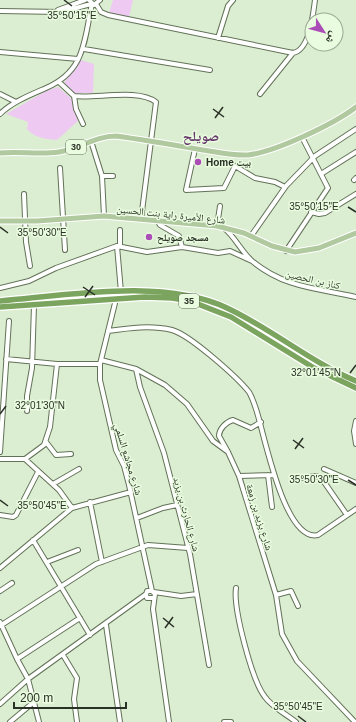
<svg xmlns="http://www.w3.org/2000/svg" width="356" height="722" viewBox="0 0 356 722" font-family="Helvetica,'Noto Naskh Arabic',sans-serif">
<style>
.green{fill:#eecaf2}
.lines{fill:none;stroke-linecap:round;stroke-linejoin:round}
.minor-casing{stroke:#627258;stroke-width:6}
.major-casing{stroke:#fff;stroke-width:7}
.highway-casing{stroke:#fff;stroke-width:8}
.minor{stroke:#fff;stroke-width:4}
.major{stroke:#b0c99f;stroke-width:5}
.highway{stroke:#7ba55f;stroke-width:5.5}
.ticks{fill:none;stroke:#293025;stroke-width:1.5}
.poi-dot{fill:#ab4db6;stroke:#e9fcdf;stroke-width:1.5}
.labels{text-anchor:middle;stroke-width:3;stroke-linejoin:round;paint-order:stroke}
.shield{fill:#e9fcdf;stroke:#636d5d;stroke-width:1}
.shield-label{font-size:9px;font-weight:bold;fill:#293025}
.poi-label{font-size:10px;font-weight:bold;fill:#293025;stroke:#e9fcdf;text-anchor:start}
.street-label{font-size:10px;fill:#293025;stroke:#e9fcdf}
.district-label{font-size:14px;font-weight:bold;fill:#65376b;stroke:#e9fcdf}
.ticks-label{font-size:10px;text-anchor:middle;fill:#293025;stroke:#e9fcdf;stroke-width:3;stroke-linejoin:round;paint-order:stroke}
</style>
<rect width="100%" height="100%" fill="#dceed2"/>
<path class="green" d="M113 0H133L129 17 109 13Z
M81 60 94 64 93 93H73L64 86V83Z
M58 87 73 100 78 121 57 140C45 139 35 138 27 129L28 122 6 114 46 91Z"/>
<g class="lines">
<defs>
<path id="minor" d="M89 0 94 5 100 0
M96 4 101 12 108 15 293 53C310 50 313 14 315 0
M58 10 85 0
M0 11 61 12 91 4
M218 38 228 6 233 0
M84 49 210 70
M0 52 78 59
M59 82 74 96C95 99 138 88 156 102L141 219
M0 94 16 102
M260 94 293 53
M74 96 76 109 83 124
M0 114C12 102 30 95 46 88 86 71 84 39 92 4
M91 141 102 176 104 216
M195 149 186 190 224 188 235 166 255 178 275 182 285 187
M60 168 65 250
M321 174 356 152
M102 176H113
M354 180 356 178
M24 194 26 242 30 266
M311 212 319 214 325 213 356 194
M157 220 160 225 179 236 182 247
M217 226 220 206
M224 228C235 237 241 251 252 261 285 288 316 288 356 297
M251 236 286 186 315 156 356 129
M117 246 121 292
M120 246V230
M286 251 328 188 302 137
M0 288 29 281 56 268 117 246 147 252 182 247 218 253 230 251 252 261
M116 299 100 364V380L116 450 124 466 129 485 152 591
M108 331C129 328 151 325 172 330 190 335 237 377 249 392 252 397 254 403 256 409 264 432 284 543 318 535L356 509
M6 359 57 364H100
M101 360 136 369 165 385 187 404 213 441 228 452 239 476 276 595 282 634 297 661 355 722
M136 369 140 387 164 453 190 554 209 665
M27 411V396L32 368 34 305
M356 421 354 431 356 444
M46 442 56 455 71 454
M0 452 9 321
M228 452 219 436C219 429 226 422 233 420L251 428 261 422
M0 459H25L44 445 50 427 57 364
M25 459 59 490 72 508
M324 469 356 483
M268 475 272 507
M239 476 274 475
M303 478 316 476 322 479 347 515
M53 484 79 469
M90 502 102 562
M0 515 13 517 16 515 38 472
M137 518 163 508 177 505
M33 540 90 635
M47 562 78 550
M0 568 72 508 131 492
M236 588C233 608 252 681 265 697 272 707 286 714 296 722
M0 591 12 583
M154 592 181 596 197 594
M276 595 291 591 298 606
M153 598H147L146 595 147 591H152L155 594 153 609 169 722
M0 622 17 659 28 679 39 722
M106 625 120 722
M0 626 96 564 148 545 188 548
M63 655 77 678 74 699 77 722
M17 659 80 618
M0 704 28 679 146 594
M10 722 35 701
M224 722H231"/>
<path id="major" d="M0 153C20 151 39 155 59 152 79 149 95 136 116 136 145 140 174 145 203 150 217 152 233 156 248 155 275 152 334 124 356 107
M0 221H37L104 216 217 226 244 233 272 246 295 252 319 248 356 233"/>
<path id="highway" d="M0 301C69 295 164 278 227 308 272 329 310 362 356 381
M0 307 145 297 172 298 190 301 231 317 314 368 356 388"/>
</defs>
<use href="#minor" class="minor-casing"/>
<use href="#major" class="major-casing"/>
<use href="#highway" class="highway-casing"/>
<use href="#minor" class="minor"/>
<use href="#major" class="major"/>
<use href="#highway" class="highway"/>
</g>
<path class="ticks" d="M64 0 72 6M213 109 224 117M215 118 223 107M348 207 356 212M0 227 8 233M83 287 95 295M85 297 93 286M350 373 356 365M0 414 6 406M293 440 304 448M295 449 303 438M348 480 356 485M0 500 8 506M163 618 174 627M165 628 173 617M298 716 306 722"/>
<g class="poi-dot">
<circle cx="198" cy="162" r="4"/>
<circle cx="149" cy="237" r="4"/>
</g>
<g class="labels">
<g class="shield">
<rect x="66" y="140" width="20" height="14" rx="3"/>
<rect x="179" y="294" width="20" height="14" rx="3"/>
</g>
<g class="shield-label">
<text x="76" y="150">30</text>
<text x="189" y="304">35</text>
</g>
<g class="poi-label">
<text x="206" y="166">Home بيت</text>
<text x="157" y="241">مسجد صويلح</text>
</g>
<g class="street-label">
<text transform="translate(171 214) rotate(6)" y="4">شارع الأميرة راية بنت الحسين</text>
<text transform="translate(313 279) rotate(13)" y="4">كناز بن الحصين</text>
<text transform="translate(129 459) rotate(73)" y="4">شارع مجاشع السلمي</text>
<text transform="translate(187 514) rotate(75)" y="4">شارع الحارث بن يزيد</text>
<text transform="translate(260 517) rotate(73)" y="4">شارع يزيد بن زمعة</text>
</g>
<g class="district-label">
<text x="201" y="141">صويلح</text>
</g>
</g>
<g class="ticks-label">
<text x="72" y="19">35°50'15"E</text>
<text x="314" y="210">35°50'15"E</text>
<text x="42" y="236">35°50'30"E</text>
<text x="316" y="376">32°01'45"N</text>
<text x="40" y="409">32°01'30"N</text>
<text x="314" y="483">35°50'30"E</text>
<text x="42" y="509">35°50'45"E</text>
<text x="298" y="710">35°50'45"E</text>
</g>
<g transform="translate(324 32) rotate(126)"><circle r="19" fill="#e9fcdf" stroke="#9caa95"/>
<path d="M0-3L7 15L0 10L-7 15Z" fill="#ab4db6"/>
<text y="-6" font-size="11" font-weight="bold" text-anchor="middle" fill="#293025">ش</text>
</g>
<path d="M14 702v6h112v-6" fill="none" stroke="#293025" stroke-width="2"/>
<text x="20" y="702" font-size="12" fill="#293025" stroke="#e9fcdf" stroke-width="3" paint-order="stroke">200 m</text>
</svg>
